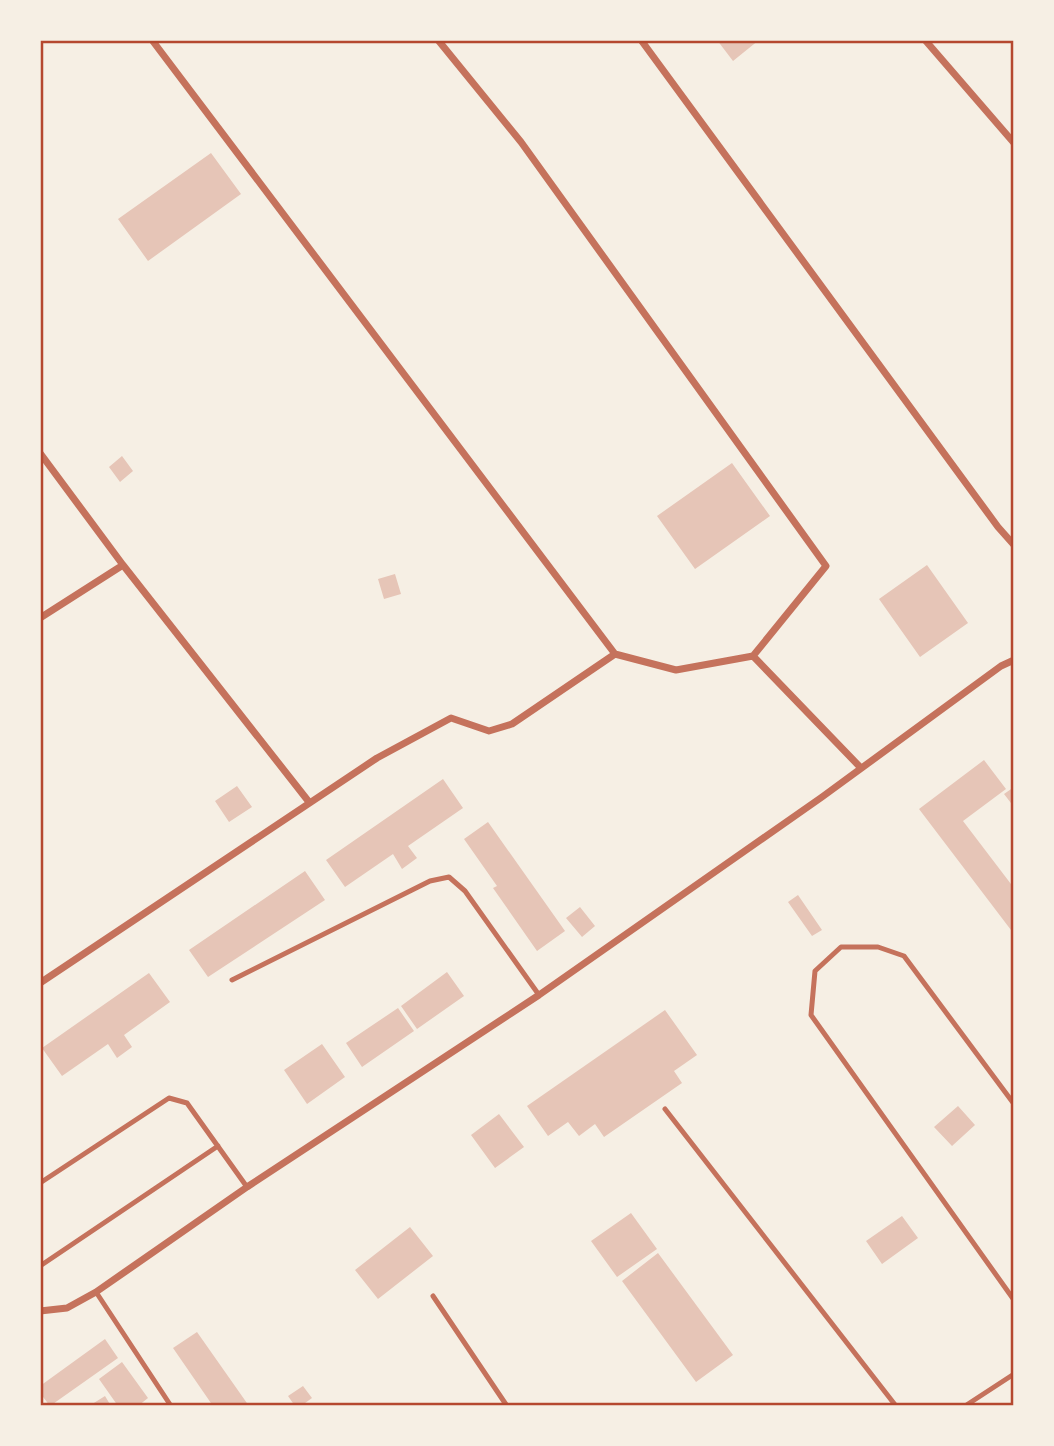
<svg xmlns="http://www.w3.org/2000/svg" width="1054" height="1446" viewBox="0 0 1054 1446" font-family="Karla,sans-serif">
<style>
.building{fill:#e6c5b7}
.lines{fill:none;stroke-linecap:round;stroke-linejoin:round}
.service{stroke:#c5725c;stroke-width:5}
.minor{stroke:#c5725c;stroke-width:7}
.neatline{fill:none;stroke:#b5482f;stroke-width:2.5}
</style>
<rect width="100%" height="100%" fill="#f6efe4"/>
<path class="building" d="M717 40H759L733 61Z
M211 153 241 194 148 261 118 219Z
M122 456 133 471 120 482 109 467Z
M732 463 770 516 695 569 657 516Z
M927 565 968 623 920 657 879 599Z
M395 574 401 594 384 599 378 579Z
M984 760 1006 789 963 821 1014 888V934L919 809Z
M443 779 463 808 408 846 417 858 402 869 393 854 345 887 326 860Z
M237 786 252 807 229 822 215 801Z
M1014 787V807L1004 794Z
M488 822 565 931 537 951 493 888 497 886 464 839Z
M305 871 325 900 208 977 189 950Z
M798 895 822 930 812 936 788 902Z
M580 907 595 926 582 937 566 918Z
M447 972 464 996 417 1029 401 1006Z
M149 973 170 1002 124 1035 132 1047 117 1058 108 1044 62 1076 42 1048Z
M398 1008 414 1031 362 1067 346 1043Z
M665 1010 697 1055 674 1071 682 1083 604 1137 595 1124 579 1136 568 1122 548 1136 527 1106Z
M322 1044 345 1077 307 1104 284 1070Z
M958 1106 975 1125 952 1146 934 1127Z
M499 1114 524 1147 495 1168 471 1135Z
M631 1213 657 1249 617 1277 591 1241Z
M902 1216 918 1238 882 1264 866 1241Z
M410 1227 433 1256 378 1299 355 1270Z
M658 1253 733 1355 696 1382 622 1281Z
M197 1332 249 1406H213L173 1348Z
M105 1339 118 1358 50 1406 40 1393V1386Z
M122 1362 148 1398 138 1406H118L99 1379Z
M303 1386 312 1398 301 1406H295L288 1396Z
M105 1396 111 1406H89Z"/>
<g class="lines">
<path class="service" d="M232 980 430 881 449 877 465 891 539 995
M1014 1104 904 956 878 947H841L815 971 811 1015 1014 1300
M665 1109 896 1406
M40 1183 169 1098 187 1103 247 1187
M40 1266 218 1146
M96 1292 171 1406
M433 1296 507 1406
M965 1406 1014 1374"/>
<path class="minor" d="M152 40 615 654 676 670 753 656 826 566 521 142 438 40
M641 40 998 527 1014 545
M925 40 1014 143
M40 453 123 565 309 802
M40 618 123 565
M753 656 861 768
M40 983 377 758 451 718 489 731 512 724 615 654
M40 1311 67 1308 96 1292 247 1187 539 995 822 797 1001 666 1014 660"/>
</g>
<rect width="1054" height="1446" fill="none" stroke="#f6efe4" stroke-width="84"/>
<rect x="42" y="42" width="970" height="1362" class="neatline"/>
</svg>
